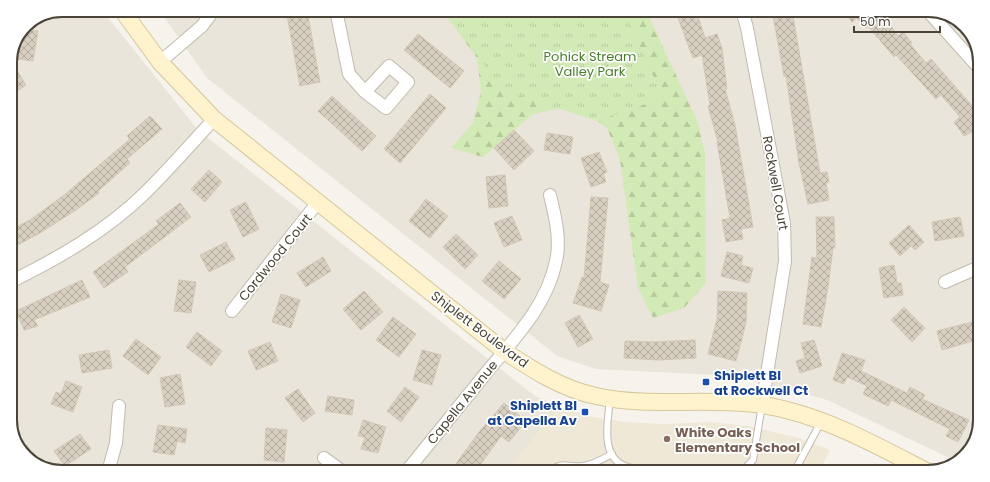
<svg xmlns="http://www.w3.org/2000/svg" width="990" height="482" viewBox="0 0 990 482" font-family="Poppins,sans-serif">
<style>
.residential{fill:#eae5da}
.education{fill:#efe8d6}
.forest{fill:url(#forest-firs)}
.park{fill:url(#park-tufts)}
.building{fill:url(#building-cross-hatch);stroke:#d3c7b4}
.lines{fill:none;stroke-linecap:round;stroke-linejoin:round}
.lane-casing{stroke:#c2bbae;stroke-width:8}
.street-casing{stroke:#c2bbae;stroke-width:14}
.secondary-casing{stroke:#d6c79b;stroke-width:18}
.lane{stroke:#fff;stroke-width:6}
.street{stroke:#fff;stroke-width:12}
.secondary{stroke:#fff3cd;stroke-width:16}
.transit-dot{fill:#1a4fb4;stroke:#fff;stroke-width:1.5}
.education-dot{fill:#8d6e63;stroke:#fff;stroke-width:1.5}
.labels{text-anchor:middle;stroke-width:3.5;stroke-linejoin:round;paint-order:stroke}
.park-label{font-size:13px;fill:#4a7f2a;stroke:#fff}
.street-label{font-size:13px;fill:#4b4439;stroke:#fff}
.transit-label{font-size:13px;font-weight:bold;fill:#164399;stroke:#fff;text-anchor:start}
.education-label{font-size:13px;font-weight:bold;fill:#785e54;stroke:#fff;text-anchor:start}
.rim{fill:none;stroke:#4b4439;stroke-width:2}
</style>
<defs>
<pattern id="forest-firs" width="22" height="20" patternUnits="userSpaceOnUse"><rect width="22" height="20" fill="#d2eab5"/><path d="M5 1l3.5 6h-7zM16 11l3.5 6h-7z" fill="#b6ca9c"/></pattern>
<pattern id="park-tufts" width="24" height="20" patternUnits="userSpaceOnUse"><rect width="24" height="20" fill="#d2eab5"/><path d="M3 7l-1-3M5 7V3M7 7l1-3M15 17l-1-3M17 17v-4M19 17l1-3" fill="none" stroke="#b6ca9c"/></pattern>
<pattern id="building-cross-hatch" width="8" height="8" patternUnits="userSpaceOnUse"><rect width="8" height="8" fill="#d8cfc1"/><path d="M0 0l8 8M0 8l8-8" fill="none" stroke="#b1aa9e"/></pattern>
</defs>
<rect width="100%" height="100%" fill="#f6f3ec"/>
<path class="residential" d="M62 10H102L198 130 535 396 559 406 516 472H62L39 467 19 449 10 424V59L25 25Z
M159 10H928L951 15 971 33 980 59 975 443 958 462 827 400 735 376 596 369 557 356 207 78Z"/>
<path class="education" d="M559 406 593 417 624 422 664 424 709 422 748 426 795 437 830 450 819 472H506Z"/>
<path class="forest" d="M442 10H646L698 123 705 154 706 283 684 308 653 318 638 288 620 160 607 128 597 121 566 107 533 114 483 157 451 148 473 123 481 91 477 58Z"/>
<path class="park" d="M442 10H624L663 98 597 121 505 91Z"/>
<path class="building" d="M286 10H307L320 82 300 86Z
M675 10H696L705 38 717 34 722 48 727 89H725L735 125 753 227 741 229 743 239 726 242 722 220 730 218 717 142H718L708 106 710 105 702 55 693 58Z
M772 10H792L820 173 827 172 829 182 826 183 829 200 808 204 799 163 786 76H784Z
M842 10H870L885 29 890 25 898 36 903 32 912 43 910 44 926 63 931 59 974 108 979 104V140L973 131 964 136 954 122 960 117 941 95 936 99 896 55 894 57 868 26 865 28 857 18 852 22Z
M24 29 38 31 33 61 17 59Z
M418 34 464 71 450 88 404 50Z
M16 69 26 85 10 96V73Z
M430 94 446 108 400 163 384 149Z
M332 96 376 136 362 151 318 111Z
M150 116 162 129 127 159 130 163 98 191 99 193 76 210 40 233 10 249V230L30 220 64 195 130 139 127 136Z
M514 130 534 151 514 170 494 148Z
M547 133 573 137 570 154 544 150Z
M599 152 607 172 603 174 606 182 591 187 581 158Z
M209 170 222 182 205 202 191 189Z
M505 175 508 206 489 208 486 177Z
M591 197 608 198 600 282 609 285 601 311 573 303 582 277 584 278Z
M426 199 448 216 430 238 409 221Z
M246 202 259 229 243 237 230 210Z
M180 203 191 217 125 267 128 272 104 288 93 272 159 224 156 221Z
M512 216 522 240 504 247 494 223Z
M816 217H834L835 248H833L828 287 821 327 803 324 812 257 817 258Z
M960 217 964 236 935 241 932 222Z
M909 225 924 242 915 250 911 246 900 256 889 243Z
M456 234 478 255 465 269 443 247Z
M226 242 235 259 209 272 200 255Z
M727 252 743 256 741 265 753 268 749 283 721 276Z
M323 257 331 271 306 287 297 273Z
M499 261 521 279 504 299 482 281Z
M894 265 897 283H901L903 295 884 298 879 268Z
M82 280 90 297 34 320 38 326 24 330 16 311Z
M179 280 196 282 191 313 174 311Z
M364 291 383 312 361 330 343 309Z
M718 291 747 293 746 323 736 361 708 354 717 319Z
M281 294 300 300 291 328 272 322Z
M904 307 925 328 912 342 891 320Z
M579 315 593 339 578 347 565 323Z
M393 317 416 334 399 357 376 340Z
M976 321V340L942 350 937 331Z
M197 332 222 351 211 366 186 347Z
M136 339 161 357 148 375 123 356Z
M695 340 696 358 658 360 624 358 625 341 655 342Z
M814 340 822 366 800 373 796 361 805 358 801 343Z
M270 342 278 361 256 370 248 351Z
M109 350 112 368 82 373 79 355Z
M422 350 441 355 432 385 413 380Z
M842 353 865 360 861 371 907 393 910 387 925 395 922 399 969 420 958 442 946 436 950 429 891 400 888 406 863 394 867 386 847 377 844 384 833 380Z
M180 374 185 404 165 407 160 378Z
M66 381 82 387 73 412 51 404 56 392 61 394Z
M405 387 419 397 401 422 387 411Z
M298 389 315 413 303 422 285 398Z
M328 396 354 400 352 415 325 411Z
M504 403 526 421 509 442 501 436 475 472H450L479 432Z
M363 420 386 427 378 453 361 449 365 437 358 436Z
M158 425 187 429 185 443 177 441 174 455 153 452Z
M11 427 41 462 37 465 19 449Z
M266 428 287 430 284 462 264 460Z
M80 434 91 449 65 466 54 451Z"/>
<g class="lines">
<defs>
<path id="lane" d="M610 399C608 421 599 459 628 467 639 470 653 470 665 472
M550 472C560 460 570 468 583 466 593 465 603 459 612 454
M741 472 753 460 762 405
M794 472 821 422"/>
<path id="street" d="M336 10 349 74 365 92 386 108 408 82 389 66 365 92
M742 10 747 28 784 223 785 261 762 405
M927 10 980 69
M160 62 202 26 214 10
M10 282C59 258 106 231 145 193 169 169 191 144 214 119
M945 282 977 268
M232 311 318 202
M324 458 343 472
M108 472 116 443 119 406
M406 472C431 441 457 409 482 378 511 342 547 307 556 261 561 239 555 216 550 195"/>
<path id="secondary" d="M122 10 160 62 214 119 504 351C533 370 562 389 596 396 651 408 707 397 762 405 821 414 876 445 928 472"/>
</defs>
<use href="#lane" class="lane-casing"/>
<use href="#street" class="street-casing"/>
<use href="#secondary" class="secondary-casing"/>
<use href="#lane" class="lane"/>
<use href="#street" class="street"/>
<use href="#secondary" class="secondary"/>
</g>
<g class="transit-dot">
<rect x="702" y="378" width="8" height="8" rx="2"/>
<rect x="581" y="408" width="8" height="8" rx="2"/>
</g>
<circle class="education-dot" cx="667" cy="439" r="4"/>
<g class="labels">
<g class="park-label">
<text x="590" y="61">Pohick Stream<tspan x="590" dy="15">Valley Park</tspan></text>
</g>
<g class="street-label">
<text transform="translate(776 183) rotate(80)" y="5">Rockwell Court</text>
<text transform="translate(275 257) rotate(-51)" y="5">Cordwood Court</text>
<text transform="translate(480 329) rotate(37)" y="5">Shiplett Boulevard</text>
<text transform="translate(462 402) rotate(-51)" y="5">Capella Avenue</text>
</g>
<g class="transit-label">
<text x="714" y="380">Shiplett Bl<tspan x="714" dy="15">at Rockwell Ct</tspan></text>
<text x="577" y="410" text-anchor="end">Shiplett Bl<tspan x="577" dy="15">at Capella Av</tspan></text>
</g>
<g class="education-label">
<text x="675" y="437">White Oaks<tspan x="675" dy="15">Elementary School</tspan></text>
</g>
</g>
<path d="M0 0H990V482H0ZM62 17H928A45 45 0 0 1 973 62V420A45 45 0 0 1 928 465H62A45 45 0 0 1 17 420V62A45 45 0 0 1 62 17Z" fill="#fff" fill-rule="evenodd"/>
<path class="rim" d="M62 17H928A45 45 0 0 1 973 62V420A45 45 0 0 1 928 465H62A45 45 0 0 1 17 420V62A45 45 0 0 1 62 17Z"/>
<path d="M854 26v6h86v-6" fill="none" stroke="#4b4439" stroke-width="2"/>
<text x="860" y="26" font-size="12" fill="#4b4439" stroke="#ffffff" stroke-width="3" paint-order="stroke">50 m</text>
</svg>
